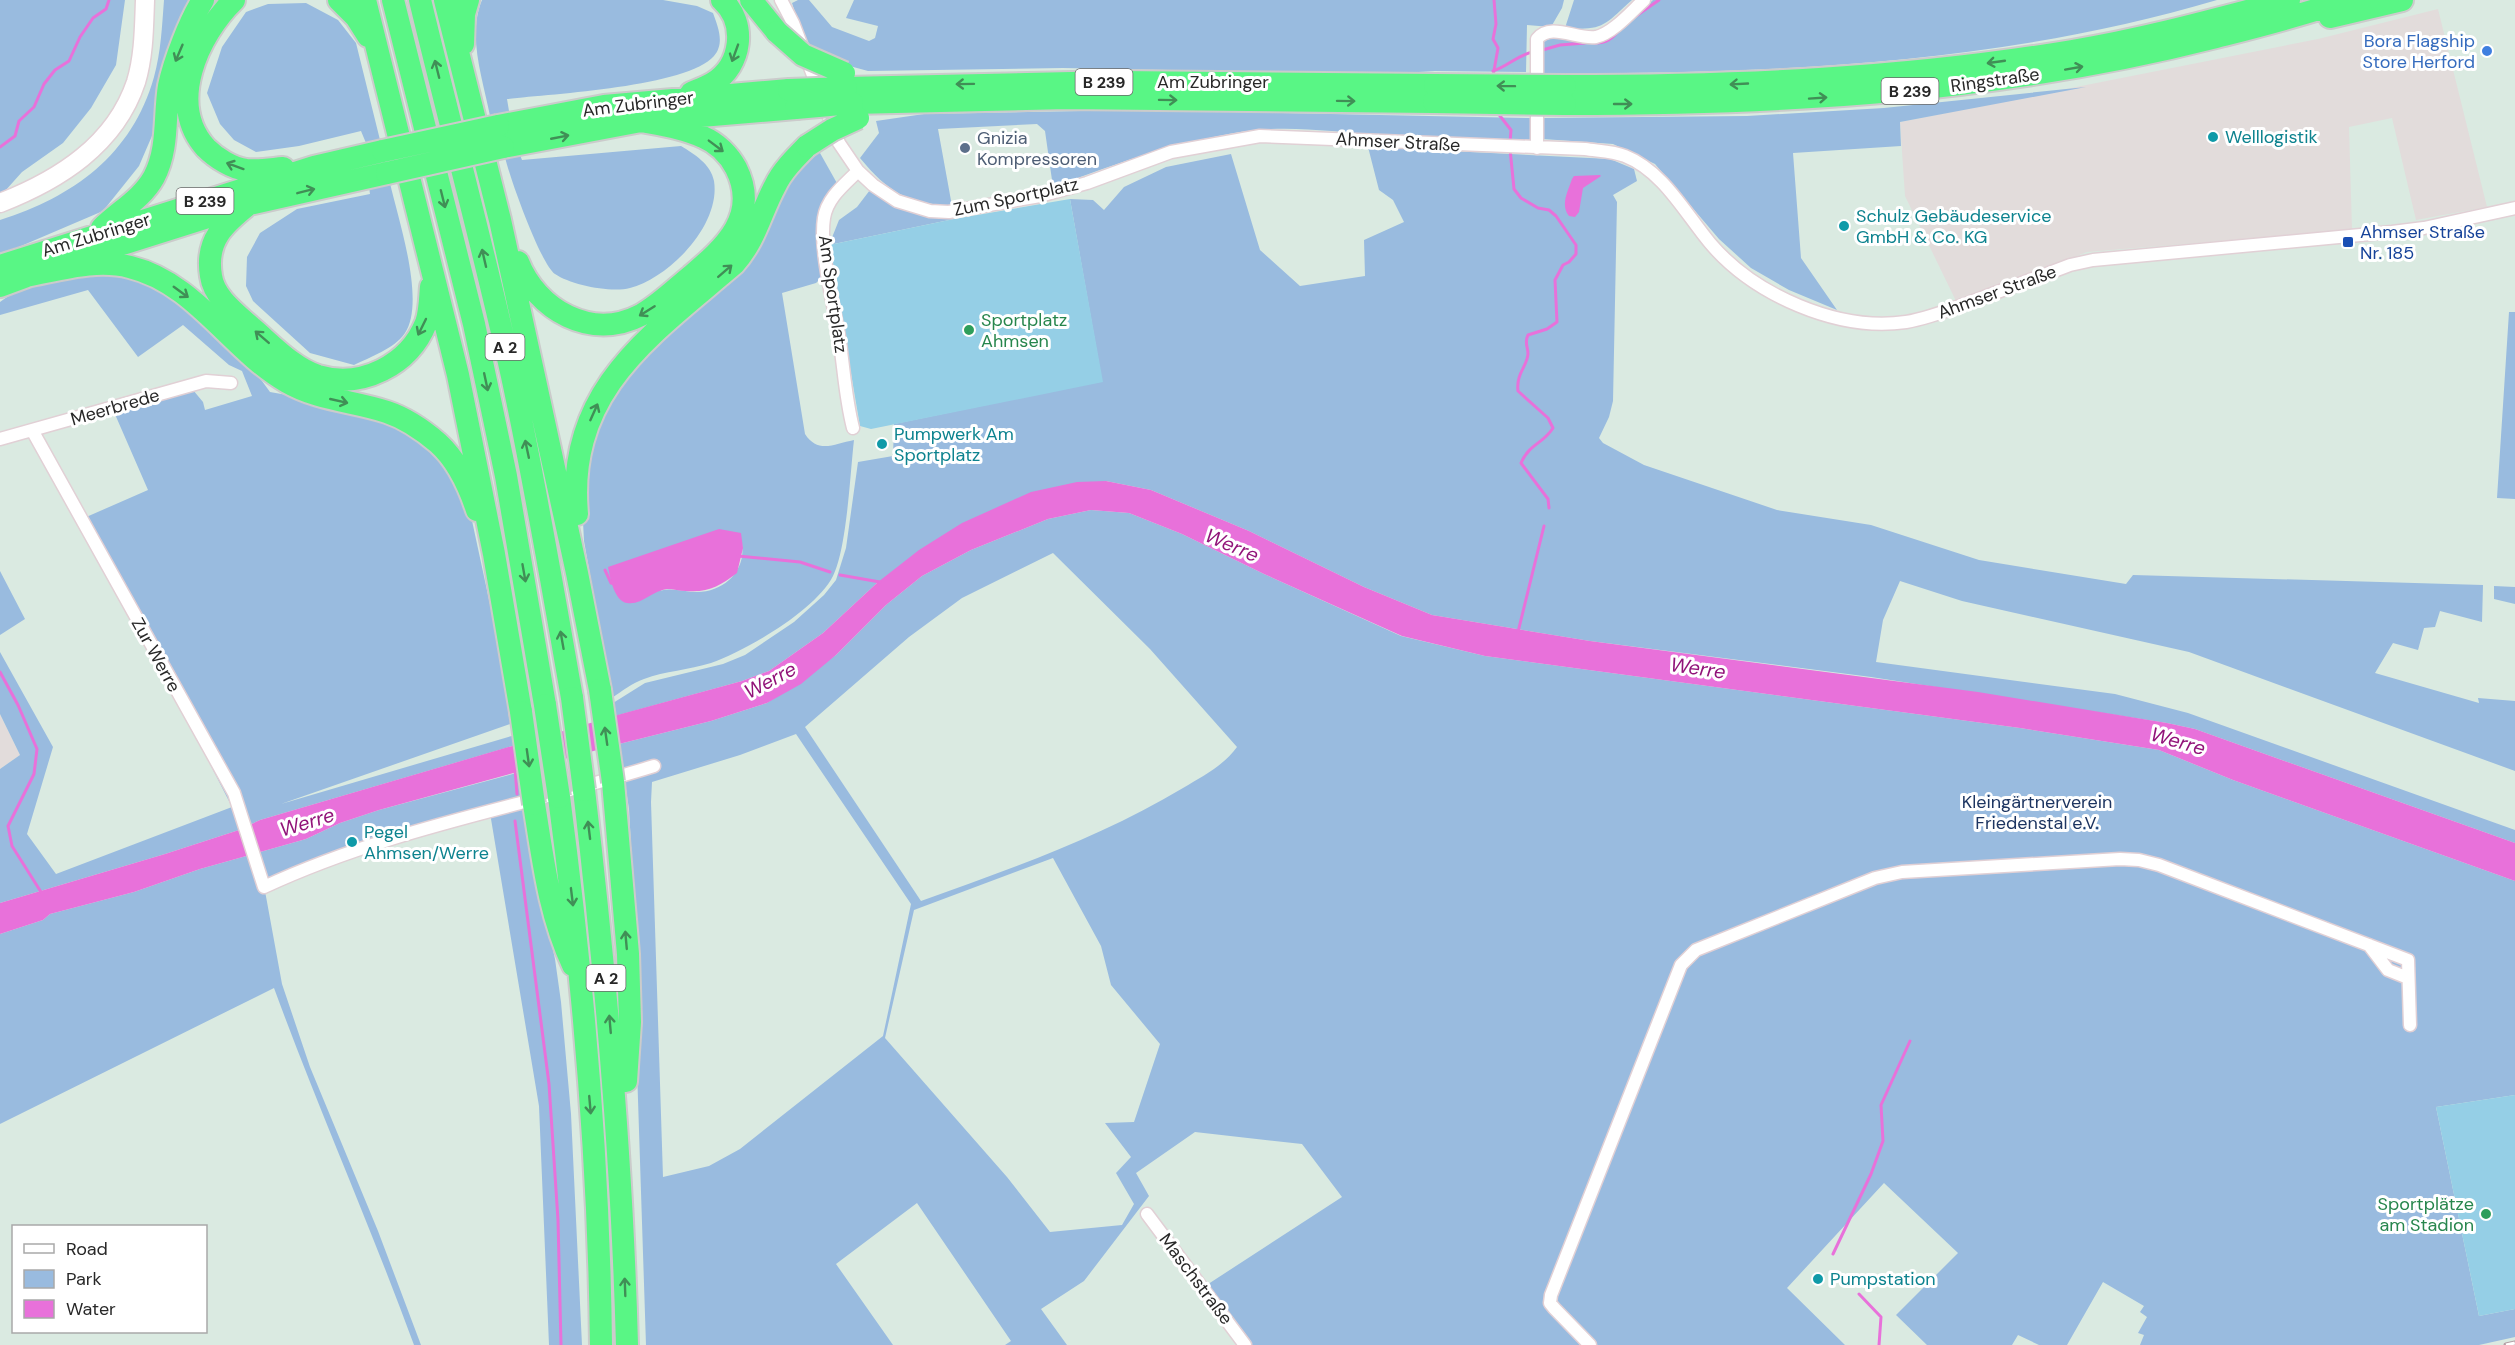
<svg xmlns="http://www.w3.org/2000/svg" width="2515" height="1345" viewBox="0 0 2515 1345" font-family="'DM Sans',sans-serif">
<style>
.industrial{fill:#e2dcdb}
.green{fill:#99bbdf;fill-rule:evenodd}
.pitch{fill:#95cfe6}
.water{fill:#e871da}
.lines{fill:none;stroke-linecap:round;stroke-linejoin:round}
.stream{stroke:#e871da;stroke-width:3}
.street-casing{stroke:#e1d0d5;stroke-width:15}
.secondary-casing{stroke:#e1d0d5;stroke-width:21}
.highway-casing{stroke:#cbcbcb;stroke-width:26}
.street{stroke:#fff;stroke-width:12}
.secondary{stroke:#fff;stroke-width:18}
.highway{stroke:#59f685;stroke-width:22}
.rail-casing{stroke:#b29da3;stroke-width:5}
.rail{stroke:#fff;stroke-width:3;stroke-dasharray:9;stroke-linecap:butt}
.highway-bridge-casing{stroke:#cbcbcb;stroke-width:26;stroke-linecap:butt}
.highway-bridge{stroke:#59f685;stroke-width:22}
.oneway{stroke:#408f56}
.shop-dot{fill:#3f7fe0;stroke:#fff;stroke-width:2}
.culture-dot{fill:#0f9aa8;stroke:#fff;stroke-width:2}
.service-dot{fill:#5c6f8a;stroke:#fff;stroke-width:2}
.transit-dot{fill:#1a4fb4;stroke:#fff;stroke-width:2}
.leisure-dot{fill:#2e9e5b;stroke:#fff;stroke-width:2}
.labels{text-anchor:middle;stroke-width:6;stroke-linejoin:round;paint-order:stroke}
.shield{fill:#fff;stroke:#686868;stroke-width:1.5}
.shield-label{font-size:16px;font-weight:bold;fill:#282828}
.shop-label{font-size:18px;fill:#366cbe;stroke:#fff;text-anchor:end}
.street-label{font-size:18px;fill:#282828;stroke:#fff}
.culture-label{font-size:18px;fill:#0d838f;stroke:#fff;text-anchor:start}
.service-label{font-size:18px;fill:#4e5e75;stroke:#fff;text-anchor:start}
.transit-label{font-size:18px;fill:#164399;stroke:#fff;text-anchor:start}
.leisure-label{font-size:18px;fill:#27864d;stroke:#fff;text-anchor:start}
.park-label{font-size:18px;fill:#1d3561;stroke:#fff}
.water-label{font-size:20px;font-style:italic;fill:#911379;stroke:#fff}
</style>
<rect width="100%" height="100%" fill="#daeae1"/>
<path class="industrial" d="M2438 9 2487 207 2416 220 2392 118 2349 127 2352 230 2087 252 1956 301 1905 196 1900 122 2318 39Z
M0 714 20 755 0 769Z"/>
<path class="green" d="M0 0H125L116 65 91 108 63 143 22 172 5 191 0 193Z
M164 0H191L158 122 139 166 103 211 0 255V220C73 197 132 155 154 77 161 52 162 26 164 0Z
M482 0H663L697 6 713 13C718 27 725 43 714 56 687 87 551 94 507 99L509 111 490 116C483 79 467 36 482 0Z
M798 0H809L832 27 869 41 875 38 878 26 846 18 854 0H1564L1562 8 1551 27 1527 25 1526 72 1435 71 1386 74 1063 68 868 71 846 65 807 48 792 3Z
M1574 0H1632C1604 25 1604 31 1565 28Z
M1653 0H2217C1999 65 1767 74 1542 73L1544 41C1558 35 1572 42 1586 43 1613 44 1635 16 1653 0Z
M306 3 338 20 356 43 380 140 366 143 361 131 299 146 256 152 234 140 220 124 207 93 222 47 246 12 268 4Z
M2086 87 1900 122 1901 146 1793 153 1801 258 1837 310 1789 290 1751 268 1719 239 1655 164 1613 144 1543 139 1542 118 1747 116 1884 108Z
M1132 110 1530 118V140C1480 138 1429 138 1379 135 1338 132 1296 126 1255 130 1184 139 1121 162 1053 187L1045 131 1037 124 938 129 952 206C907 203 888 192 860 158L879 133 876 121 924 114Z
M681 146C694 154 711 164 714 181 721 225 669 278 630 288 611 293 571 285 555 274 541 265 509 176 505 157L520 155 522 160Z
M1368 147 1610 159 1634 169 1637 181 1613 195 1617 202 1613 401 1609 417 1599 438 1603 443 1644 465 1777 510 1871 525 1979 560 2126 584 2133 575 2483 585 2482 622 2440 611 2435 627 2424 628 2418 650 2393 643 2375 673 2479 703 2478 698 2515 701V771L2189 652 1962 601 1900 581 1883 620 1876 662 2115 694 2188 713 2515 830V843L2195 729 2167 723 1871 677 1590 641 1432 615 1364 587 1249 531 1151 490 1106 481 878 582 823 633 769 671 742 681 615 716 613 703 645 683 723 664 745 655 794 622 824 595 836 580 846 548 858 462 893 456 894 424 1102 381 1070 199 1093 200 1104 210 1124 187 1166 167 1231 154 1260 250 1300 286 1365 276 1364 240 1404 222 1393 200 1379 190Z
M813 153H820L838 185 820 213 817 226 825 274 816 283 782 293 805 434C818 454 834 444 854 440 850 474 847 548 833 576 816 610 746 651 711 663 689 670 665 671 644 679 632 683 622 691 612 698L584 541 582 503 592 436 620 381ZM742 544C746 571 724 592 697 592 684 592 672 587 660 591Z
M390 183C398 219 426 301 405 333 394 349 370 357 354 365L310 353 253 301 246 286 247 257 260 233 297 209 370 194 369 187Z
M870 190C896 211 922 217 954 219L829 245 839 220 857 207Z
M106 273 135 278 168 293 249 363 270 392 304 398 382 419 417 439 452 475 471 516 508 688 513 723 281 804 515 735 516 745 260 820 239 830 165 854 0 903V769L20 755 0 714V652L53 747 27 834 56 874 232 807 84 518 148 490 114 412 193 390 203 402 205 410 252 396 242 371 229 365 183 325 138 357 88 290 0 315V302C30 279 70 276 106 273Z
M2509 312H2515V499L2497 498Z
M1091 510 1129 513 1182 534 1264 574 1401 636 1485 656 2020 728 2159 750 2233 780 2515 881V1095L2436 1107 2479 1316 2515 1309V1337L2479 1345H2140L2144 1335 2138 1333 2147 1317 2140 1312 2144 1306 2103 1282 2067 1345H2039L2018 1335 2012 1345H1927L1896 1315 1958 1253 1884 1183 1787 1288 1845 1345H1238L1199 1290 1342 1197 1302 1144 1195 1132 1136 1173 1149 1196 1084 1281 1041 1309 1067 1345H1005L1011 1341 917 1203 836 1264 893 1345H646L637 1069 639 990 629 809 619 744 711 721 767 703 836 655 886 605 922 576 971 550 1048 519ZM1053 553 1150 649 1237 747C1223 766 1203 776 1183 788 1101 837 1011 869 921 901L805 727 909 637 962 598ZM796 734 911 904 883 1036 740 1149 709 1166 663 1177 651 802 652 782 740 755ZM1053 858 1101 946 1111 985 1160 1044 1134 1122 1105 1123 1131 1157 1116 1173 1134 1204 1122 1225 1050 1232 1007 1177 885 1038 914 910Z
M0 571 25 619 0 635Z
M2494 586 2515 587V604L2494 599Z
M520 772 535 870 555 959 561 1002 571 1114 582 1345H549L539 1106 490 813 360 854 265 891 282 984 310 1067 378 1231 421 1345H414C370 1225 318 1108 274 988L0 1124V934L43 920 50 914 134 892 200 869 306 839 340 823 379 810Z"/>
<path class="pitch" d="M1070 199 1103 382 871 429 860 426 829 245 954 219Z
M2515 1095V1309L2479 1316 2436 1107Z"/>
<path class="water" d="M1600 175 1601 176 1583 188 1579 212 1575 217 1569 216C1560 205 1568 191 1572 179L1574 176Z
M1106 481 1151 490 1249 531 1364 587 1432 615 1590 641 1978 692 2167 723 2195 729 2515 843V881L2233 780 2159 750 2020 728 1485 656 1402 636 1264 574 1182 534 1129 513 1091 510 1048 519 971 550 922 576 886 605 836 655 801 684 767 703 711 721 619 744 379 810 340 823 306 839 200 869 134 892 50 914 43 920 0 934V903L165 854 239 830 260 820 621 714 742 681 769 671 823 633 878 582 919 550 962 523 1031 492 1077 482Z
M719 529 741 533 743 548 737 573C720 586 708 593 686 591 680 591 673 589 667 589 653 590 641 606 627 603 614 601 610 577 608 567Z"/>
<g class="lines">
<path class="stream" d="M1636 16 1659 0
M1595 43C1606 43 1612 39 1619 30
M1539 51 1560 45 1585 43
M1493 71C1507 67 1519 54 1533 52
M1493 76 1498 48 1493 39 1496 24 1494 0
M1497 112 1511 130 1510 143
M0 147 15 136 19 121 34 107 44 84 55 70 69 61 80 37 93 18 106 9 109 0
M1510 149 1514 189 1521 198 1538 208 1549 210 1556 216 1576 245V254L1569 262 1563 265 1555 280 1557 322 1547 329 1528 335C1524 343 1528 346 1528 354 1527 367 1516 373 1518 391L1548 418 1553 428C1543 444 1530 443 1521 463L1548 499 1549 508
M738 556 800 562 830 572
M605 570 611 583 615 584
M840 575 880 582
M1518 632 1544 526
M0 672 18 705 37 749 34 774 8 826 12 846 41 892
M515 769 517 794
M515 821 549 1084 558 1220 561 1345
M1833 1254 1871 1174 1883 1141 1881 1105 1910 1041
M1859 1294 1881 1317 1879 1345"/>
<defs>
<path id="street" d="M781 0 793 23 839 143 858 171 873 185 897 201 930 211 949 212 1040 196 1087 183 1171 152 1260 136 1585 149C1598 151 1613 151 1625 156 1663 171 1685 213 1710 243 1754 295 1838 332 1906 322 1930 318 1954 308 1976 300 2008 288 2039 277 2070 265L2093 260 2392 232 2424 228 2515 208
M1537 148V39C1551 22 1577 40 1596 37 1613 33 1631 12 1644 0
M853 428C845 397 844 368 839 337 834 305 819 249 824 218 827 198 844 185 858 171
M32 430 234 793 264 887C391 828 522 807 654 766
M0 439 206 381 231 383
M2369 945 2388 970 2408 978
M1147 1214 1245 1345
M1590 1345 1554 1308 1550 1303 1551 1295 1681 965 1696 950 1875 878 1902 872 2120 859 2139 860 2159 865 2408 960 2410 1025"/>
<path id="secondary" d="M0 203C59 180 115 145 136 82 144 56 144 27 145 0"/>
<path id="highway" d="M234 0C198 35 166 104 206 148 216 158 232 168 246 170 258 171 271 169 283 168
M339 0 356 17 368 36
M365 0 458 375 494 554 521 712
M393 0 474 324 506 476 545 705
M420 0C450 125 484 250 512 376 535 483 553 590 572 698
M445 0 500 220 577 573 600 690
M751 0 777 32
M2330 17 2402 0
M463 44 464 14 468 0
M1565 86C1735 86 1904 79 2072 51 2145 39 2217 19 2289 0
M846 88 1117 82 1435 85
M691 93C698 90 706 87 713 83 742 65 747 23 722 0
M852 103 1067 98 1434 102
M1565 104C1786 104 2000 92 2216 37 2259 26 2304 15 2346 0
M498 126 604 106 789 90
M503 147 641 121 796 108
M249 204C224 224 205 240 211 276 214 298 237 314 252 328 272 345 293 368 318 376 362 389 409 365 426 323 430 312 430 298 431 287
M102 228C119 211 142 199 154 177 169 148 164 116 169 86 174 62 190 20 203 0
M78 258 249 204 387 173
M518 262C537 310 591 341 641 315 659 305 675 289 691 276 725 247 760 216 736 168 729 155 717 143 703 137 684 128 662 125 641 121
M0 266 314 167 383 151
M26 276C59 270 96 258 130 267 196 283 230 349 287 382 318 400 354 401 387 412 405 418 424 431 438 443 457 460 469 486 477 510
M0 286 38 272
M577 514C566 390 650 336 734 264 756 239 760 214 775 186 782 171 795 158 807 146
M613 782 628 954 630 1022 626 1081
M584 790C606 976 622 1157 627 1345
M559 797C583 978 599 1162 601 1345
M534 804C543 859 549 914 573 965"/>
</defs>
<use href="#street" class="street-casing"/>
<use href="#secondary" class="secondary-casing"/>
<use href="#highway" class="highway-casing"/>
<use href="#street" class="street"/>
<use href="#secondary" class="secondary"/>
<use href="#highway" class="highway"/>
<defs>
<path id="rail" d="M2506 1345 2515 1343"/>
</defs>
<use href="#rail" class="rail-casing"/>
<use href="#rail" class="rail"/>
<defs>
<path id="highway-bridge" d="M777 32 803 55 844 73
M1435 85 1565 86
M789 90 846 88
M1434 102 1565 104
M796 108 852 103
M807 146 832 130 858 118
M383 151 498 126
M387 173 503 147
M600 690 613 782
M572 698 584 790
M545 705 559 797
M521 712 534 804"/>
</defs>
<use href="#highway-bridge" class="highway-bridge-casing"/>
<use href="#highway-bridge" class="highway-bridge"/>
</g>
<defs><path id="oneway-shaft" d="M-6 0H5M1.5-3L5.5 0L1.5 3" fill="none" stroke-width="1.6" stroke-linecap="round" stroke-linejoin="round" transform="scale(1.5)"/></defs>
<g class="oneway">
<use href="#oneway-shaft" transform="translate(179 53) rotate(113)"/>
<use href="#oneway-shaft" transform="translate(735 53) rotate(110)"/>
<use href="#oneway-shaft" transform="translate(1996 62) rotate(172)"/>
<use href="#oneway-shaft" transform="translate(2074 68) rotate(-10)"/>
<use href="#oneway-shaft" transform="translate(437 69) rotate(-104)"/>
<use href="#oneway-shaft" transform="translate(965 84) rotate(179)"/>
<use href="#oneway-shaft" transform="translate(1739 84) rotate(177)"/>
<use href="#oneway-shaft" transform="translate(1506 86) rotate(-179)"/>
<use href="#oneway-shaft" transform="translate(1818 98) rotate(-4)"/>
<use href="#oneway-shaft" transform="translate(1168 100) rotate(1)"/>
<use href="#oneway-shaft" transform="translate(1346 101) rotate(1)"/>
<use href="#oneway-shaft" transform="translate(1623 104)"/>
<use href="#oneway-shaft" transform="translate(560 137) rotate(-11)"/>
<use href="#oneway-shaft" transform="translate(716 146) rotate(37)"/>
<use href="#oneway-shaft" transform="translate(235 166) rotate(-160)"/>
<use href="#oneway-shaft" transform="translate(306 191) rotate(-14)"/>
<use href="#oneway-shaft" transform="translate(443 199) rotate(76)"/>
<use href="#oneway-shaft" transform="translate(484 258) rotate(-103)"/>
<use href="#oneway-shaft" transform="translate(725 271) rotate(-41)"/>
<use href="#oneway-shaft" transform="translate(181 292) rotate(36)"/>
<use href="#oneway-shaft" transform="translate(647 311) rotate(148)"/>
<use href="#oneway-shaft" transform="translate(422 327) rotate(116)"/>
<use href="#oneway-shaft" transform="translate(262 337) rotate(-139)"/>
<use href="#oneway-shaft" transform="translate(486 382) rotate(78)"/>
<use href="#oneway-shaft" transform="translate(339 401) rotate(13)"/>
<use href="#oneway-shaft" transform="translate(594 412) rotate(-66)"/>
<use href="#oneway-shaft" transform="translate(527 449) rotate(-102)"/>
<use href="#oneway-shaft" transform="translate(524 573) rotate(80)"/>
<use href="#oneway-shaft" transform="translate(562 640) rotate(-100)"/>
<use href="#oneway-shaft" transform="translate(606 736) rotate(-98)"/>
<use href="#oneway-shaft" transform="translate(528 758) rotate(82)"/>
<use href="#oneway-shaft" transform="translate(589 830) rotate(-97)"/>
<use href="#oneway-shaft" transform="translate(572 897) rotate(83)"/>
<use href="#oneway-shaft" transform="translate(626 940) rotate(-95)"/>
<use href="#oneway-shaft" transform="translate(610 1024) rotate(-95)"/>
<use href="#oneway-shaft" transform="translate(590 1105) rotate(85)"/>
<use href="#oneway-shaft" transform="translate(625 1287) rotate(-92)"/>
</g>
<circle class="shop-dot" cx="2487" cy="51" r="6"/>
<g class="culture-dot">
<circle cx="2213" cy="137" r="6"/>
<circle cx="1844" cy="226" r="6"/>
<circle cx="882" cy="444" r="6"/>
<circle cx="352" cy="842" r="6"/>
<circle cx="1818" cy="1279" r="6"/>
</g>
<circle class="service-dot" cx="965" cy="148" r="6"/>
<rect class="transit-dot" x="2342" y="236" width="12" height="12" rx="3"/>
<g class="leisure-dot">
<circle cx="969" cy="330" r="6"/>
<circle cx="2486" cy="1214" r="6"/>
</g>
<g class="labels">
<g class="shield">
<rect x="1075.5" y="69" width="57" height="26" rx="4.5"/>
<rect x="1881.5" y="78" width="57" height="26" rx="4.5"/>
<rect x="176.5" y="188" width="57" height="26" rx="4.5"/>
<rect x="485.5" y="334" width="39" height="26" rx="4.5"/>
<rect x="586.5" y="965" width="39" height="26" rx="4.5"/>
</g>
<g class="shield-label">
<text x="1104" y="88">B 239</text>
<text x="1910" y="97">B 239</text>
<text x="205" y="207">B 239</text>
<text x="505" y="353">A 2</text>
<text x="606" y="984">A 2</text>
</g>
<g class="shop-label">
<text x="2475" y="47">Bora Flagship<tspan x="2475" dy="21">Store Herford</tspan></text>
</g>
<g class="street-label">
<text transform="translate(1995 80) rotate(-8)" y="6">Ringstraße</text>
<text x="1213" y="88">Am Zubringer</text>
<text transform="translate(638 104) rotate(-7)" y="6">Am Zubringer</text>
<text transform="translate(1398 142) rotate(3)" y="6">Ahmser Straße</text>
<text transform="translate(1016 197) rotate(-12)" y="6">Zum Sportplatz</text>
<text transform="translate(96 235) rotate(-17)" y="6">Am Zubringer</text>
<text transform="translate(1997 292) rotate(-20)" y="6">Ahmser Straße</text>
<text transform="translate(833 294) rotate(82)" y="6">Am Sportplatz</text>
<text transform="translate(115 407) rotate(-16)" y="6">Meerbrede</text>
<text transform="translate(156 655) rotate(61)" y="6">Zur Werre</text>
<text transform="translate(1196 1279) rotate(53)" y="6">Maschstraße</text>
</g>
<g class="culture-label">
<text x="2225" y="143">Welllogistik</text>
<text x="1856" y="222">Schulz Gebäudeservice<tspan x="1856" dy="21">GmbH &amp; Co. KG</tspan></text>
<text x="894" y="440">Pumpwerk Am<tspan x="894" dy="21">Sportplatz</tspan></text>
<text x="364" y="838">Pegel<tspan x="364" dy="21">Ahmsen/Werre</tspan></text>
<text x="1830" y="1285">Pumpstation</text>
</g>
<g class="service-label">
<text x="977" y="144">Gnizia<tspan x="977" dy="21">Kompressoren</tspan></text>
</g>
<g class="transit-label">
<text x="2360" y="238">Ahmser Straße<tspan x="2360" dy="21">Nr. 185</tspan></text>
</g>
<g class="leisure-label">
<text x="981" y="326">Sportplatz<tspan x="981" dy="21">Ahmsen</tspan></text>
<text x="2474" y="1210" text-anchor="end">Sportplätze<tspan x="2474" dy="21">am Stadion</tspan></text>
</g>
<g class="park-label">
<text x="2037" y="808">Kleingärtnerverein<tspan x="2037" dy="21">Friedenstal e.V.</tspan></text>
</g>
<g class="water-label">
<text transform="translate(1232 545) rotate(23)" y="7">Werre</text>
<text transform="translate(1698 668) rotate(8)" y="7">Werre</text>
<text transform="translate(770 680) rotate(-28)" y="7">Werre</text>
<text transform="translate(2178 741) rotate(16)" y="7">Werre</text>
<text transform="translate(307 822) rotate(-17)" y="7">Werre</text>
</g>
</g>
<rect x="12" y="1225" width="195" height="108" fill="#ffffff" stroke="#a9a9a9" stroke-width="1.5"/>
<rect x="24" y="1244" width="30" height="9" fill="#ffffff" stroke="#a9a9a9" stroke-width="1.5"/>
<text x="66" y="1255" font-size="18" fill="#282828">Road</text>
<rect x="24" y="1270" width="30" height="18" fill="#99bbdf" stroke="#a9a9a9" stroke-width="1.5"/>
<text x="66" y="1285" font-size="18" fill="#282828">Park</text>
<rect x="24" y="1300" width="30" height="18" fill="#e871da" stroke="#a9a9a9" stroke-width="1.5"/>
<text x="66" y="1315" font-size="18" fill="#282828">Water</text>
</svg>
